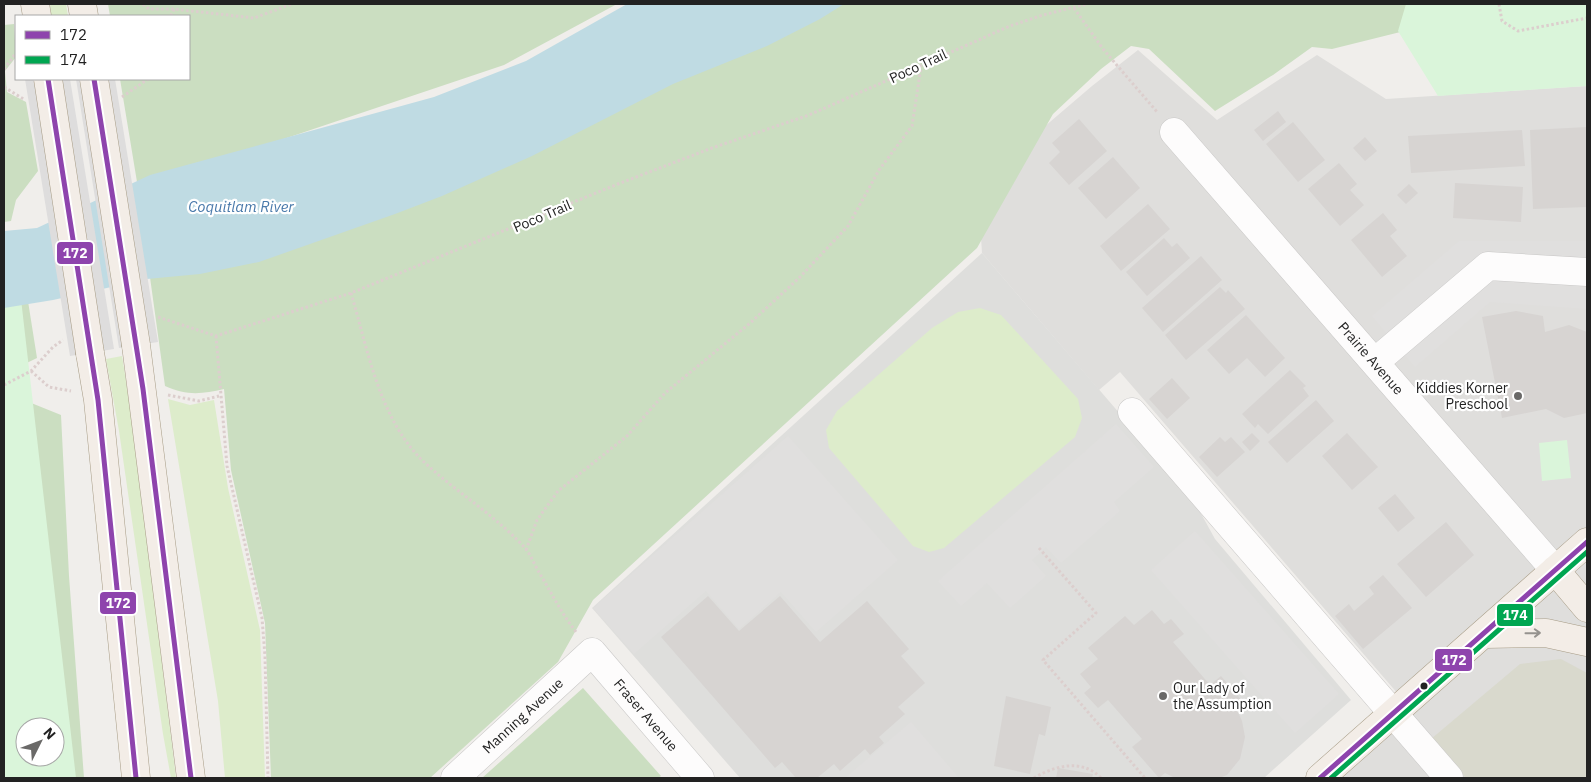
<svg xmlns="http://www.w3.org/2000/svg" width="1591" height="782" viewBox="0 0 1591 782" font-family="'IBM Plex Sans',sans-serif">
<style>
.residential{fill:#dfdedc}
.religious{fill:#dededc}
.construction{fill:#d9d9cd}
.grass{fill:#ddeccb}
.forest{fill:#cbdec1;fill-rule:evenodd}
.park{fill:#daf5da;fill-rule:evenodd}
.parking{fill:#e0dfde}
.water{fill:#bfdbe3}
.pier{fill:#dedddd}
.building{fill:#d7d4d2}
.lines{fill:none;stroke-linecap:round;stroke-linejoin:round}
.minor-casing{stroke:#c9c8c7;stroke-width:29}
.major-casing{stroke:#a79c86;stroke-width:29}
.path{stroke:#dccecd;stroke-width:3;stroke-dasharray:2.5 2.5;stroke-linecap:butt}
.minor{stroke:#fdfcfc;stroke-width:28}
.major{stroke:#f3ede7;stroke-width:28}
.major-bridge-casing{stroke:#a79c86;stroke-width:29;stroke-linecap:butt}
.major-bridge{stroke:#f3ede7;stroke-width:28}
.bus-1-casing{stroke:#fff;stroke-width:9}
.bus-2-casing{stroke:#fff;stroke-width:9}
.bus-1{stroke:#8e44ad;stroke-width:5}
.bus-2{stroke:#00a651;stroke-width:5}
.oneway{stroke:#95928e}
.poi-dot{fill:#6a6968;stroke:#fff;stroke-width:2}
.bus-dot{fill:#222;stroke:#fff;stroke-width:2}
.labels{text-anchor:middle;stroke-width:4.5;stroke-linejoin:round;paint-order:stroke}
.street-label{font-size:14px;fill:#222;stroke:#fff}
.poi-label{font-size:14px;fill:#222;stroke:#fff;text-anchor:end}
.water-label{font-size:15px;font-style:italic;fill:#4a7aab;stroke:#fff}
.line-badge{stroke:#fff;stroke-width:2}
.badge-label{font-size:14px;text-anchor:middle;font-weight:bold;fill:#fff}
</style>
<rect width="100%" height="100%" fill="#f0eeeb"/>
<path class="residential" d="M1138 50 1217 120 1317 55 1386 99 1587 86V778H1319L1405 702 1120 372 1099 390 982 253 981 237 955 203 1092 86Z"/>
<path class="religious" d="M982 253 1193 499 1215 539 1351 700 1264 778H740L592 608Z"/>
<path class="construction" d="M1561 659 1587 673V778H1466L1431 739 1520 664Z"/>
<path class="grass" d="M50 4H66L68 16H51Z
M980 308 1001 315 1078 399 1082 418 1075 437 944 548 929 552 913 546 829 448 826 430 837 411 932 328 958 312Z
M122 356 133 424 176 778H171L163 734 119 431 106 359Z
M168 399 190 405 214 400 228 488 260 630 265 778H225L218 701Z"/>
<path class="forest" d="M108 4H617L504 65 138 188 120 79H189V16H110Z
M805 4H1513L1332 49 1312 47 1273 75 1215 111 1149 49 1131 46 1101 69 1053 114 977 248 593 600 558 662 430 778H271L265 623 231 470 224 389C202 394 187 396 165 386L149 270Z
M14 24 16 57 5 71 7 92 26 102 38 171 16 200 11 221 4 222V25Z
M24 276 37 358 4 374Z
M4 392 61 415 69 576 84 778H4ZM25 727H55V757H25Z
M583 688 661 776 658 778H482Z"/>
<path class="park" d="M1406 4H1587V86L1438 96 1398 31Z
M21 299 76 778H4V302ZM25 727H55V757H25Z
M1567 440 1571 478 1542 481 1539 443Z"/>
<path class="parking" d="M1459 241H1587V309L1490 302 1415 367 1372 316Z
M1116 424 1154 467 1114 502 1120 511 1061 563 1046 547 1032 560 1046 576 1010 608 987 583 961 606 938 581Z
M788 436 898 560 816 632 781 592 739 629 706 591 634 654 593 608Z
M1195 531 1339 694 1295 733 1151 570Z
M911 722 959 778H845Z"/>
<path class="water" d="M627 4H844L820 19 767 46 673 84 532 156 442 196 395 214 259 262 200 274 147 279 53 300 4 308V231L37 228 150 175 434 97 526 61Z"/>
<path class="pier" d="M25 79H70L114 349 70 356Z
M76 79H115L158 342 119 348Z"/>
<path class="building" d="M1278 111 1286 122 1263 141 1254 130Z
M1079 119 1107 151 1069 185 1049 163 1060 152 1052 143Z
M1293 122 1325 160 1298 182 1266 144Z
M1587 127V207L1533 209 1530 130Z
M1522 130 1525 166 1411 173 1408 136Z
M1365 137 1377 151 1365 161 1353 148Z
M1113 157 1140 188 1106 219 1078 188Z
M1339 163 1357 184 1350 190 1364 205 1340 226 1308 189Z
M1455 183 1523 187 1521 222 1453 218Z
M1409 184 1418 193 1406 204 1397 195Z
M1148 204 1170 229 1121 271 1100 246Z
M1383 213 1397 230 1390 236 1407 256 1382 277 1351 240Z
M1164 238 1172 247 1177 243 1190 258 1147 296 1126 272Z
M1201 256 1222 280 1163 332 1142 308Z
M1220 287 1226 293 1228 290 1245 309 1186 360 1165 335Z
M1516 311 1543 316 1545 332 1569 325 1587 332V413L1564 418 1546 409 1502 418 1482 317Z
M1246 315 1285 358 1265 377 1247 358 1229 374 1207 350Z
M1290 370 1306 386 1303 388 1309 396 1268 434 1258 424 1255 428 1242 414Z
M1172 378 1190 398 1167 419 1149 399Z
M1316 400 1334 421 1287 463 1268 442Z
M1252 433 1260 441 1250 451 1242 442Z
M1347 433 1378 467 1352 490 1322 456Z
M1220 437 1225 442 1231 437 1245 452 1217 477 1199 457Z
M1395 494 1415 518 1398 532 1378 508Z
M1446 522 1474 555 1426 597 1397 564Z
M1383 575 1412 608 1363 649 1335 616 1349 604 1354 611 1374 594 1369 587Z
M708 596 739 631 780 596 820 642 867 601 909 649 901 656 925 683 898 707 905 714 879 737 884 743 870 755 865 749 840 771 834 764 817 778H796L782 762 775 768 661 637Z
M1152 610 1164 624 1171 619 1184 634 1173 642 1210 685 1221 676 1244 703 1237 710 1242 721 1245 737 1240 759 1227 775 1219 778H1175L1165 773 1159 778 1132 747 1142 739 1108 700 1098 708 1084 693 1091 687 1080 674 1098 659 1088 648 1125 616 1134 625Z
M1006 696 1051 707 1045 736 1039 734 1030 774 994 766Z
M1058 768 1093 774 1092 778H1056Z"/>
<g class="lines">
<defs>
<g id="minor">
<path id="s1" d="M1174 132 1555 570"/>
<path d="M1375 362 1488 266 1587 272"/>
<path d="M1132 412 1449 778"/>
<path id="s2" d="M455 778 592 652 700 778"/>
</g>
<path id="major" d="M35 4 37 16
M82 4 84 16
M136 345 191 778
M90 353 98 400 136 778
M1555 570 1587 608
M1485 634 1546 633 1587 642
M1320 778 1587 542"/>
</defs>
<use href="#minor" class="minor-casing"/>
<use href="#major" class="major-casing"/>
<path class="path" d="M143 4 149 9H174L254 18 292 4
M1499 4 1502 21 1518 31 1587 18
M1074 8 1103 49 1158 113
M171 16 174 9
M4 69 16 53
M4 87 25 100
M122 97 148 79
M351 293C368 350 379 419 424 462 456 492 495 515 525 548 531 555 535 566 540 574 552 594 562 614 576 632
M158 317 216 336 351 293 618 184 712 148 809 115 1010 26 1043 15 1087 4
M216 336 227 466 262 618 265 656 268 778
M31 371 49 387 71 391
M4 385 31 371 53 347 63 340
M168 395 199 401 219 396
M1039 548 1096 613 1043 660 1145 778
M526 550 537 520 558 491 627 436 665 393 749 324 799 278 848 226 879 170 912 126 921 67
M1034 778C1054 766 1082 758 1101 778"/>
<use href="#minor" class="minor"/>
<use href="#major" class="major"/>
<defs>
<path id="major-bridge" d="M48 79 90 353
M94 79 136 345"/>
</defs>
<use href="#major-bridge" class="major-bridge-casing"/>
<use href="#major-bridge" class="major-bridge"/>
<defs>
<path id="bus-1" d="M48 79 98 400 136 778
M94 79 143 389 191 778
M1320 778 1587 542"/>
<path id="bus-2" d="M1331 778 1587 552"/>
</defs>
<use href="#bus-1" class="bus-1-casing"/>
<use href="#bus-2" class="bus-2-casing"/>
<use href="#bus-1" class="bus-1"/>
<use href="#bus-2" class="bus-2"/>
</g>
<defs><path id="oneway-shaft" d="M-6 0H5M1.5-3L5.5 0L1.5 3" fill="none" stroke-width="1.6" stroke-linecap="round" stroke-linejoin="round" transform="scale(1.25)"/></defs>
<use class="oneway" href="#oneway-shaft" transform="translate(1533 633) rotate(-1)"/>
<g class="poi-dot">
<circle cx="1518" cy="396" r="5"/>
<circle cx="1163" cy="696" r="5"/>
</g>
<circle class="bus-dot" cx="1424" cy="686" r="4.5"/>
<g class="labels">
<g class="street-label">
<text transform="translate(918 66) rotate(-25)" y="5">Poco Trail</text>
<text transform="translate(542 216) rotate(-23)" y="5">Poco Trail</text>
<text dy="5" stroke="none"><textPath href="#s1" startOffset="300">Prairie Avenue</textPath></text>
<text dy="5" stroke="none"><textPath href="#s2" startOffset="92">Manning Avenue</textPath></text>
<text dy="5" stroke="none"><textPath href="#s2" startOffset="269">Fraser Avenue</textPath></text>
</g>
<g class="poi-label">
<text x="1508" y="393">Kiddies Korner<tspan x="1508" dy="16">Preschool</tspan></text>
<text x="1173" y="693" text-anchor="start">Our Lady of<tspan x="1173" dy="16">the Assumption</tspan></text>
</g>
<g class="water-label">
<text x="241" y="212">Coquitlam River</text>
</g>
</g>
<g class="line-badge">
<rect x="56" y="241" width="38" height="24" rx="5" fill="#8e44ad"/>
<rect x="99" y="591" width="38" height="24" rx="5" fill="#8e44ad"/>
<rect x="1496" y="603" width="38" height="24" rx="5" fill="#00a651"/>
<rect x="1434" y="648" width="39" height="24" rx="5" fill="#8e44ad"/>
</g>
<g class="badge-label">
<text x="75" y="258">172</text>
<text x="118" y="608">172</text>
<text x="1515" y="620">174</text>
<text x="1454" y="665">172</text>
</g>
<rect width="1591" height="782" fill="none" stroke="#222222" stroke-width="10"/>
<rect x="15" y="15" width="175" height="65" fill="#ffffff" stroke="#a7a7a7"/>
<rect x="25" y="31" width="25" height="8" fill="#8e44ad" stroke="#a7a7a7"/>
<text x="60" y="40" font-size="15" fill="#222222">172</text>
<rect x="25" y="56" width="25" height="8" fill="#00a651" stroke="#a7a7a7"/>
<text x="60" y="65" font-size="15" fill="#222222">174</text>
<g transform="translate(40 742) rotate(48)"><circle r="24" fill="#ffffff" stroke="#a7a7a7"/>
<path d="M0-4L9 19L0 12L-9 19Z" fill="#6a6968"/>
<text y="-8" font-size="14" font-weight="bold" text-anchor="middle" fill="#222222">N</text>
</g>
</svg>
